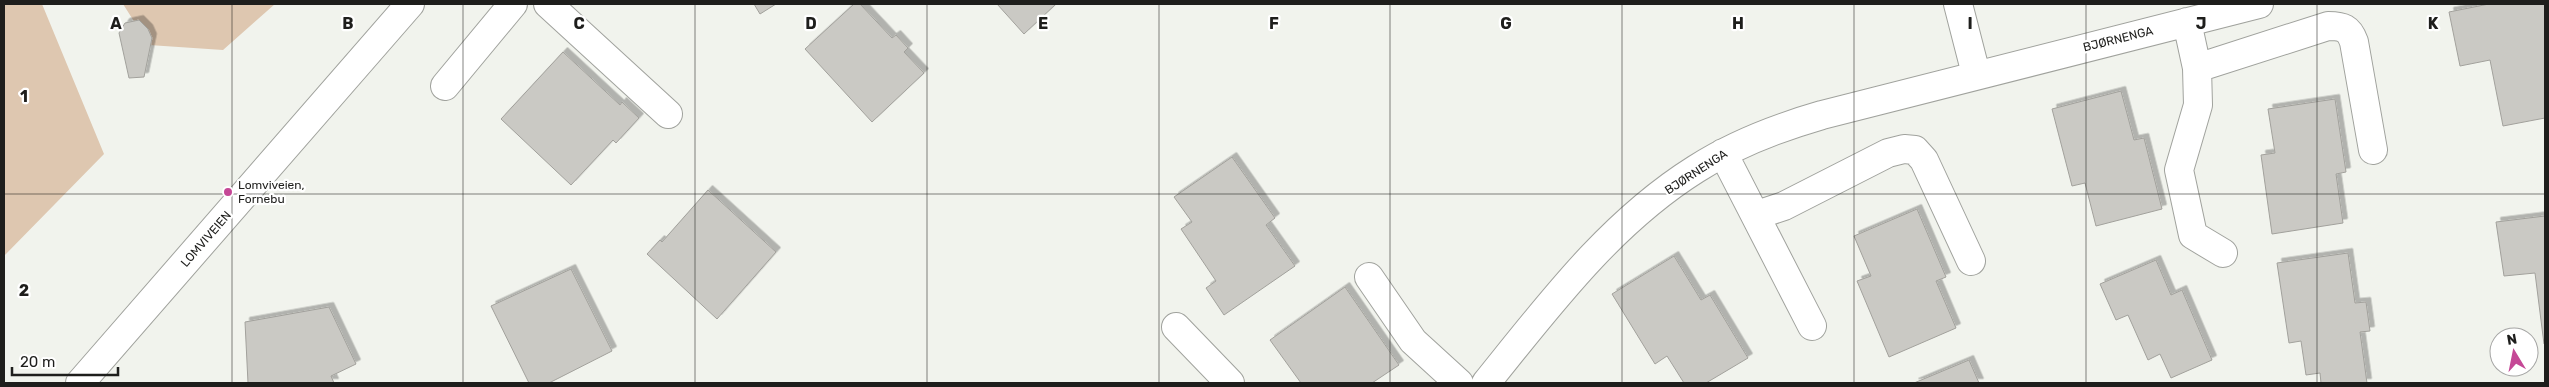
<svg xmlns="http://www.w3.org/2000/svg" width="2549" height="387" viewBox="0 0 2549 387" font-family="Rubik,sans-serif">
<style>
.green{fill:#dec7b0}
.building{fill:#cac9c4;stroke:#a2a19c;filter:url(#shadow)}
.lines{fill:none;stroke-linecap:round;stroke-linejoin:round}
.minor-casing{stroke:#a0a29d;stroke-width:30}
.minor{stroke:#fff;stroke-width:28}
.grid{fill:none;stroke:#1e1e1c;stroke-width:1;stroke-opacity:0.55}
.poi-dot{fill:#c54896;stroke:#fff;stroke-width:2}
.labels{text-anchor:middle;stroke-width:4.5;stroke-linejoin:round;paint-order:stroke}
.street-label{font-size:12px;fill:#1e1e1c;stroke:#fff}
.poi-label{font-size:12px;fill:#1e1e1c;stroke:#fff;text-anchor:start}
.grid-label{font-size:16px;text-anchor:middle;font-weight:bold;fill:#1e1e1c;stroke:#fff;stroke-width:4.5;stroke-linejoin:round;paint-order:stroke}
</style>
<defs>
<filter id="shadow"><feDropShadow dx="4.5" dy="-4.5" stdDeviation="0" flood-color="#0004"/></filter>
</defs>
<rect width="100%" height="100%" fill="#f1f3ed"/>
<path class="green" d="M4 4H42L104 154 4 256Z
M123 4H275L223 50 149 45Z"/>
<path class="building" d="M754 4H776L760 14Z
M854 4H860L892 38 896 35 908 48 904 52 924 73 872 122 805 49Z
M997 4H1056L1024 34Z
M2489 4H2545V118L2503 126 2490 60 2460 66 2449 12Z
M139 20 148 29 152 38 144 77 129 78 119 33 125 23Z
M563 52 620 105 622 102 639 118 616 143 613 140 571 185 501 119Z
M2121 91 2134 140 2144 138 2162 209 2096 226 2085 183 2072 186 2052 109Z
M2335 99 2346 172 2336 174 2343 223 2272 234 2261 155 2275 153 2268 109Z
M1232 157 1275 218 1266 225 1295 266 1224 315 1206 288 1216 281 1181 229 1192 222 1174 197Z
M708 190 776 252 717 319 647 254 660 240 662 242Z
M1917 209 1946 277 1936 281 1956 328 1889 357 1857 281 1871 276 1854 236Z
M2545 216V344H2544L2535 273 2504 276 2496 222Z
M2348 253 2355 303 2366 302 2370 331 2360 332 2367 383H2321L2320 373 2306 375 2301 341 2289 343 2277 263Z
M1674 256 1701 300 1710 295 1748 358 1706 383H1684L1667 356 1655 364 1612 294Z
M2156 260 2171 295 2182 290 2212 360 2171 378 2160 354 2148 360 2128 315 2116 320 2100 284Z
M571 269 612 351 549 383H529L491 306Z
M1345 287 1399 365 1372 383H1301L1270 340Z
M329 307 356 364 331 376 334 383H248L245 322Z
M1969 360 1979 383H1914Z"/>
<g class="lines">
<defs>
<path id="minor" d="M548 4 668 114
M1958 4 1976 74
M2187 22 2197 68 2198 105 2179 170 2193 235 2223 253
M2197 68 2328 26C2343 26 2349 28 2354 42L2373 150
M445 86 513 4
M1723 153 1812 326
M1757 215 1784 206 1888 153 1904 149 1915 150 1924 160 1971 261
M1369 277 1413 341 1459 383
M1176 327 1230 383
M80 383 410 4
M1486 383C1549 305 1610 223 1696 169 1735 144 1777 128 1822 115L2259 4"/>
</defs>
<use href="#minor" class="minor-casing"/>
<use href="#minor" class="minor"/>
</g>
<path class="grid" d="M232 4V383M463 4V383M695 4V383M927 4V383M1159 4V383M1390 4V383M1622 4V383M1854 4V383M2086 4V383M2317 4V383M4 194H2545"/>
<circle class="poi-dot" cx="228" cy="192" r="5"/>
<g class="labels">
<g class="street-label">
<text transform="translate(2118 39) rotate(-14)" y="4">BJØRNENGA</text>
<text transform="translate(1696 172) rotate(-33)" y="4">BJØRNENGA</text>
<text transform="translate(206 239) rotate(-49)" y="4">LOMVIVEIEN</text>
</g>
<g class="poi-label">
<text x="238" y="189">Lomviveien,<tspan x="238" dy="14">Fornebu</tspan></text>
</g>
</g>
<g class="grid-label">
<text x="116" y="29">A</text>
<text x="348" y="29">B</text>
<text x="579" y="29">C</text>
<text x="811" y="29">D</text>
<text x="1043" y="29">E</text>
<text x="1274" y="29">F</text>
<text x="1506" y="29">G</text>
<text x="1738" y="29">H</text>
<text x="1970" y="29">I</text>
<text x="2201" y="29">J</text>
<text x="2433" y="29">K</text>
<text x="24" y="102">1</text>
<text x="24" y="296">2</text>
</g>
<rect width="2549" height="387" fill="none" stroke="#1e1e1c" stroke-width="10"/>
<g transform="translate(2514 352) rotate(350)"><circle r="24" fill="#ffffff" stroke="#a5a5a4"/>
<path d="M0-4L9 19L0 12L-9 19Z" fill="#c54896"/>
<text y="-8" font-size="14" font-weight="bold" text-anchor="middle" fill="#1e1e1c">N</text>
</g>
<path d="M12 367v8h106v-8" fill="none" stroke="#1e1e1c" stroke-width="2.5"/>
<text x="20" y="367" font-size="15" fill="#1e1e1c" stroke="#ffffff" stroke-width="4" paint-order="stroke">20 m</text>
</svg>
